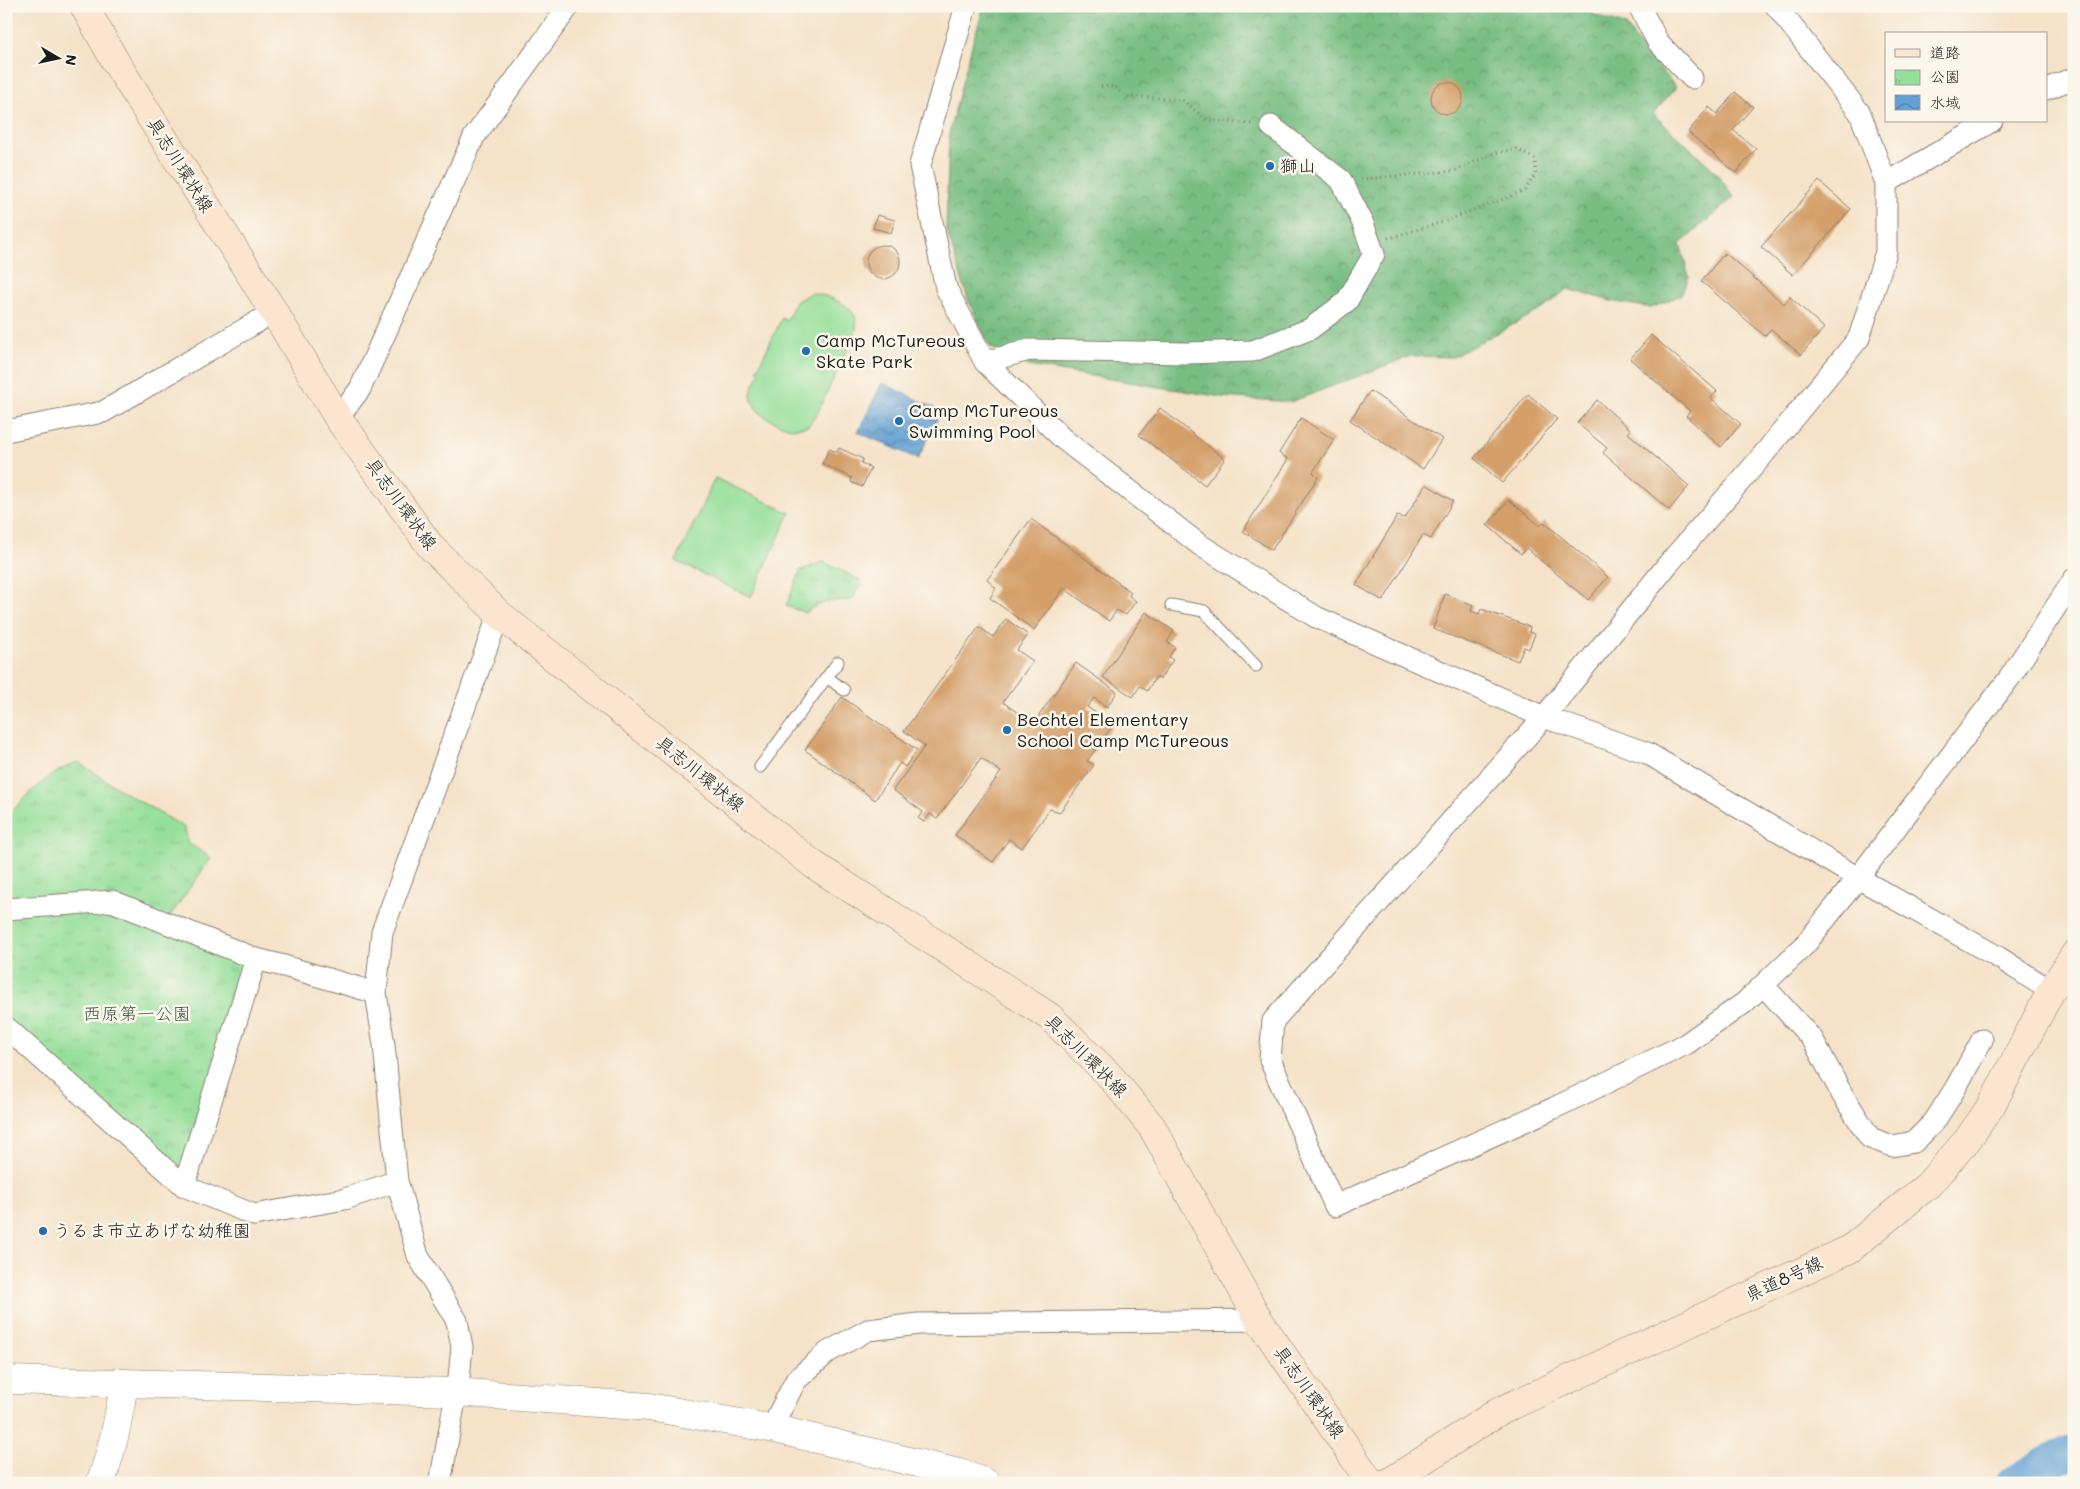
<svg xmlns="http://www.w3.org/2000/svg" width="2080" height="1489" viewBox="0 0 2080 1489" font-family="Mali,'Klee One',sans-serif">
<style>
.grass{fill:#96df9b;stroke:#597e5c}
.forest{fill:url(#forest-crowns);stroke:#4a6d50}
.park{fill:url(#park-tufts);stroke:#597e5c}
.water{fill:url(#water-waves);stroke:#405e78}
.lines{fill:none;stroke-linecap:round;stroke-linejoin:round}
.river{stroke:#64a0d4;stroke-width:34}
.building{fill:#d49f69}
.service-casing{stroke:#887f72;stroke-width:13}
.minor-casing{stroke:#887f72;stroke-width:23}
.tertiary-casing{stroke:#887f72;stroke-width:29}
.secondary-casing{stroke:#887f72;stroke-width:29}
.path{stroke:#887f72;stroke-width:3;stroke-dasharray:1 4;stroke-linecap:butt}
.service{stroke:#fff;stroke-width:11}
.minor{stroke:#fff;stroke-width:21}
.tertiary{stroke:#fff;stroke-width:28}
.secondary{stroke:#fbe5cf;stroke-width:28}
.poi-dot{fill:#1f6fb2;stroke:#fbf7ec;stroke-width:2}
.labels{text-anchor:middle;stroke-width:5;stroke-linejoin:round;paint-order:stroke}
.street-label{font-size:18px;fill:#1c1c1c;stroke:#fbf7ec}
.poi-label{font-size:18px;fill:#1c1c1c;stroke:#fbf7ec;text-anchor:start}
.park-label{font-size:18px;fill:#415642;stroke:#fbf7ec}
</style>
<defs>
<pattern id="forest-crowns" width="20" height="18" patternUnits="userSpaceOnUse" patternTransform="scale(1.25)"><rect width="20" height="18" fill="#78be83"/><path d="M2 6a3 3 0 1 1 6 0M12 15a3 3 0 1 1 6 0" fill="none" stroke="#629a6a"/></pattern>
<pattern id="park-tufts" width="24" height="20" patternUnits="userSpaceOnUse" patternTransform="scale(1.25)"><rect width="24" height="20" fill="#96df9b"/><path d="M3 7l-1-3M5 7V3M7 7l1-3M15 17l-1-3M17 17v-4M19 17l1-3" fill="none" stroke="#81bf85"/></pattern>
<pattern id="water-waves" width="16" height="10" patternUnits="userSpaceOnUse" patternTransform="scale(1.25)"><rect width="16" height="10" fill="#64a0d4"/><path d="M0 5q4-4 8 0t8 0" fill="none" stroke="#5282ab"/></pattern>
</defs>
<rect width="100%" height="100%" fill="#fbf7ec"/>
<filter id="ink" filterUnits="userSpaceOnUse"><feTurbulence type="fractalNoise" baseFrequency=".02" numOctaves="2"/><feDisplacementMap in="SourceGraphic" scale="10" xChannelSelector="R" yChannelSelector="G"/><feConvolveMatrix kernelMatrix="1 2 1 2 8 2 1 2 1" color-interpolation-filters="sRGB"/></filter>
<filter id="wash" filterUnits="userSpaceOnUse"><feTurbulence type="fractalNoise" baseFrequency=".0096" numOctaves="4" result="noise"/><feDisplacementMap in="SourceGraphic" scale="20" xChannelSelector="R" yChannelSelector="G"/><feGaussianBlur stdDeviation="1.12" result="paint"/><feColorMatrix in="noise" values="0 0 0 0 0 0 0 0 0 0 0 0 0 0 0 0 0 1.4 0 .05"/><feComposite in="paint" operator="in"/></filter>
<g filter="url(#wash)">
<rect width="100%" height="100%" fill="#f5e2c8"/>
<path class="grass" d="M810 293C823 294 846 302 853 313 857 319 857 326 855 333L816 416 808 426C802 427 794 429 788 427 774 423 751 412 751 395 751 387 757 380 760 373L757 370 782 318 786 321 796 302Z
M715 478 790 513 751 597 676 561Z"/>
<path class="forest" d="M984 6H1570L1626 26 1645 53 1676 87 1653 114 1714 170 1734 197 1680 244 1689 277 1681 295 1651 308 1611 301 1567 289 1544 308 1453 357 1411 356 1291 402 1222 397 1029 366 990 347 968 299 946 228 949 133 973 41Z"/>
<path class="park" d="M824 562 862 581 852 600C836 600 818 601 806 613L786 606 801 570Z
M78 762 122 791 185 828 188 843 211 858 165 923 256 959 184 1186 6 1027V821L9 815C30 792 48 773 78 762Z"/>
<path class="water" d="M882 383 941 411 918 459 858 432Z"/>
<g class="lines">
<path class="river" d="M2013 1483 2048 1462 2074 1451"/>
</g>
<g id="blocks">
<path class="building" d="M1431 98a16 16 0 1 1 32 0a16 16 0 1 1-32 0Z
M1735 92 1753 107 1733 130 1756 149 1736 173 1688 132 1709 107 1717 114Z
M1819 181 1851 209 1793 275 1761 247Z
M877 215 895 220 891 233 873 228Z
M866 262a17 17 0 1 1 34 0a17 17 0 1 1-34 0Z
M1725 253 1784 304 1790 297 1824 328 1801 355 1771 329 1765 336 1701 281Z
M1651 335 1717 391 1711 398 1741 424 1721 447 1686 416 1690 411 1630 359Z
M1370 391 1442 439 1423 469 1350 420Z
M1528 394 1557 419 1502 483 1474 458Z
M1597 400 1631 430 1628 433 1689 486 1669 510 1603 453 1607 448 1577 423Z
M1160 408 1225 459 1205 485 1139 435Z
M1301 418 1334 440 1313 472 1318 477 1272 550 1243 531 1288 459 1279 453Z
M839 448 863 459 861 463 871 468 862 487 851 482 852 478 822 464 829 449 837 452Z
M1426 484 1453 501 1431 539 1423 535 1383 601 1356 585 1397 516 1405 518Z
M1509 500 1540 526 1544 522 1608 577 1588 600 1526 548 1521 554 1487 525Z
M1031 519 1131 592 1129 596 1136 601 1126 615 1117 610 1109 621 1064 588 1034 630 990 598 996 588 987 580Z
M1445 594 1473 605 1471 611 1479 614 1481 609 1530 627 1529 632 1535 634 1529 649 1524 647 1518 661 1433 629Z
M1146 612 1174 631 1167 642 1175 647 1169 657 1173 660 1160 679 1156 677 1147 691 1140 686 1133 697 1103 677Z
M1006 619 1028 635 1017 650 1033 661 1003 702 1033 724 1076 663 1117 692 1107 707 1094 698 1087 707 1113 725 1087 761 1094 765 1060 812 1050 809 1022 848 1009 839 993 862 955 835 1001 772 981 758 937 819 930 814 924 822 918 818 923 812 893 790 925 746 904 731 979 627 993 637Z
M842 697 917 750 905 767 900 763 875 800 805 750Z"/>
</g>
</g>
<g filter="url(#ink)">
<use href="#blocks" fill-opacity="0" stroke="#887f72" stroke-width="1"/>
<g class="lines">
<defs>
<path id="service" d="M1171 605 1204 611 1256 666
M827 677 844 690
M760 767 838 662"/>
<path id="minor" d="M966 6 920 165 946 288 985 362 1063 439 1200 545 1316 617 1544 717 1647 753 1858 878 1998 957 2051 991
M1639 6 1658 42 1692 78
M1776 6 1860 113 1886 183V252L1859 338 1758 461 1669 563 1544 717 1273 1021 1270 1060 1335 1206 1554 1108 1686 1044 1744 1003 1804 946 1858 878 2008 680 2074 579
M2046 89 2074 78
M1886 183 1992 121
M985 362 1029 350 1186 353 1253 351 1310 329 1347 301 1374 254 1362 221 1341 180 1271 126
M338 418 360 389 474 137 569 6
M6 431 103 412 274 312
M6 909 112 901 256 959 284 966 376 993
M1763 985 1813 1040 1842 1094 1870 1138 1892 1146 1914 1142 1934 1122 1955 1089 1982 1040
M6 1027 184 1186 254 1215 345 1199 397 1181
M184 1186 256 959
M775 1429 779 1413 796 1380 828 1352 868 1330 919 1324 1259 1320
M440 1483 459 1378 462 1347 457 1321 418 1256 397 1181 384 1045 376 993 382 932 499 614"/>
<path id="tertiary" d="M6 1380 455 1392 649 1407 775 1429 959 1473 986 1483
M100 1483C113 1450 119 1417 124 1383"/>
<path id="secondary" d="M84 6 118 66 274 312 338 418 431 547 499 614 814 865 1050 1017 1110 1076 1152 1127 1259 1320 1371 1483
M1388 1483 1498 1412 1850 1249 1928 1185 1968 1139 1991 1106 2051 991 2074 955"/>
</defs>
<use href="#service" class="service-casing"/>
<use href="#minor" class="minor-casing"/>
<use href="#tertiary" class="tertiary-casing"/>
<use href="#secondary" class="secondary-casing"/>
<path class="path" d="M1101 87 1113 86 1126 96 1182 100 1207 120 1252 124
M1361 179 1454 171 1494 153 1517 149 1535 159 1536 174 1525 190 1504 199 1440 223 1388 238"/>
<use href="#service" class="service"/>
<use href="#minor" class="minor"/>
<use href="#tertiary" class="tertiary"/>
<use href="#secondary" class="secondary"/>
</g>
</g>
<g class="poi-dot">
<circle cx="1270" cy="166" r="5"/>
<circle cx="806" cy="351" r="5"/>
<circle cx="899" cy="421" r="5"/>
<circle cx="1007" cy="730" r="5"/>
<circle cx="43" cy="1231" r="5"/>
</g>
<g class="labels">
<g class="street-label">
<text transform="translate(180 165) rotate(58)" y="6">具志川環状線</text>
<text transform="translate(401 504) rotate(54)" y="6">具志川環状線</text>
<text transform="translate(700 774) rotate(39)" y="6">具志川環状線</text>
<text transform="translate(1086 1056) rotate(45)" y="6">具志川環状線</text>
<text transform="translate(1784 1279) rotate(-25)" y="6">県道8号線</text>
<text transform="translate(1309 1392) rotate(55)" y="6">具志川環状線</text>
</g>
<g class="poi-label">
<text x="1280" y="172">獅山</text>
<text x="816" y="347">Camp McTureous<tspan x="816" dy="21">Skate Park</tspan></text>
<text x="909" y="417">Camp McTureous<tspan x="909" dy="21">Swimming Pool</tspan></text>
<text x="1017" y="726">Bechtel Elementary<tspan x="1017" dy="21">School Camp McTureous</tspan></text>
<text x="53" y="1237">うるま市立あげな幼稚園</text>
</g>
<g class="park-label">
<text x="137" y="1020">西原第一公園</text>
</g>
</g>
<rect width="2080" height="1489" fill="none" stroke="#fbf7ec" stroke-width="25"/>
<rect x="1885" y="32" width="162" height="90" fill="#fbf7ec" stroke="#a29f99"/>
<rect x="1895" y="49" width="25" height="8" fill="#fbe5cf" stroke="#a29f99"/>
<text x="1930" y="58" font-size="15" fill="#1c1c1c">道路</text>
<rect x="1895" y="70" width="25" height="15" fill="url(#park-tufts)" stroke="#a29f99"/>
<text x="1930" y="82" font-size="15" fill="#1c1c1c">公園</text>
<rect x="1895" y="95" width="25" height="15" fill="url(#water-waves)" stroke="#a29f99"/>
<text x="1930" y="108" font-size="15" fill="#1c1c1c">水域</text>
<g transform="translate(58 58) rotate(99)" stroke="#fbf7ec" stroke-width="4" paint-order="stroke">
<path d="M0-4L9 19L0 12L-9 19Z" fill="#1c1c1c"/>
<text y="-8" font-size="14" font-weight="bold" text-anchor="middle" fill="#1c1c1c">N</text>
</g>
</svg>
